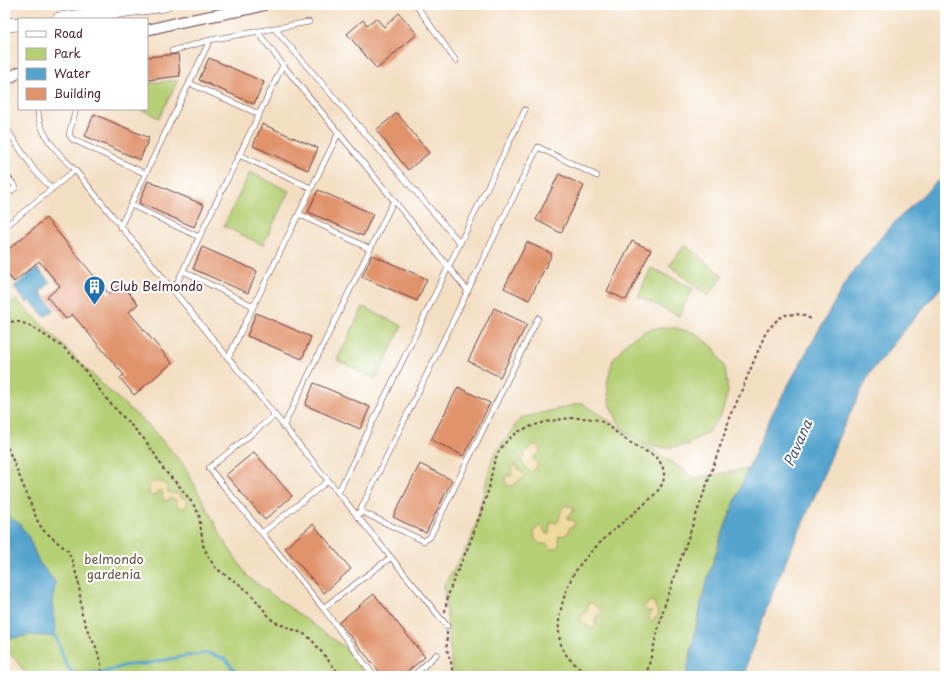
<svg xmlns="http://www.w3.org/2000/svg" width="950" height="681" viewBox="0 0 950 681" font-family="'Playpen Sans',sans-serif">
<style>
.green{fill:#b5cf75;stroke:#807750}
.sand{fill:#eeda9e;stroke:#9c7c64}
.water{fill:#53a3cd;stroke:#4e617c}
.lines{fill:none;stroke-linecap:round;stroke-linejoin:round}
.stream{stroke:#53a3cd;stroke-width:3}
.building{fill:#e0926a}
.service-casing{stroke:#633c42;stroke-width:6}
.minor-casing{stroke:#633c42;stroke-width:12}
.tertiary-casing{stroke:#633c42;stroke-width:14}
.path{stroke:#633c42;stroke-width:2;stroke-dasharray:3 3;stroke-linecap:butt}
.service{stroke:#fff;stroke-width:5}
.minor{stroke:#fff;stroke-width:10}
.tertiary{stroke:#fff;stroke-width:13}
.labels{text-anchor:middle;stroke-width:4;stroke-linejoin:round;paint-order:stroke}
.poi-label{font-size:13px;fill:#4a1f2b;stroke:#fff;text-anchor:start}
.park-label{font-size:13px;fill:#6a5441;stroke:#fff}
.water-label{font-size:14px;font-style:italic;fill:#4e5a74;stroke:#fff}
</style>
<rect width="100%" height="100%" fill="#fff"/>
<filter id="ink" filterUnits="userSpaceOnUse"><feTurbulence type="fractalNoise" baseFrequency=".025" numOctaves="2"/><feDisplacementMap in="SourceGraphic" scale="8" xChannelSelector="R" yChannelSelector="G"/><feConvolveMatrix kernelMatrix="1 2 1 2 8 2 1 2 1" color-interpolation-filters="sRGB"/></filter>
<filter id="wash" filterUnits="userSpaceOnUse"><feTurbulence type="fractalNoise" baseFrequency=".012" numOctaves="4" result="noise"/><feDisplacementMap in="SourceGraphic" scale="16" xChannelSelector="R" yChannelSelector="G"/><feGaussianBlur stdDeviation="0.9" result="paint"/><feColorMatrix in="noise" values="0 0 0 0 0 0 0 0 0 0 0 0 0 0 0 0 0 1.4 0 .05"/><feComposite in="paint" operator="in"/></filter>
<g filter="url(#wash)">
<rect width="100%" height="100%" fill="#f3dec2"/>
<path class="green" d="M178 80 159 118 140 109H147V83Z
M250 172 289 191 263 245 224 226Z
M685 245 723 276 708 296 669 265Z
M651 268 693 288 679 316 638 296Z
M17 300 105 387 148 425 184 465 224 541 248 577 348 650 366 676H28L5 647V307Z
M363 307 402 326 376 379 337 360Z
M672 327 695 333 714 348 725 368 728 392 721 415 707 433 686 445 663 448 641 442 695 478 748 469 721 537 704 590 686 676H451L452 672 444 585 471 540 475 528 493 455 521 418 582 403 635 438 621 427 610 406 607 383 613 360 628 341 649 329Z"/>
<path class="sand" d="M532 445H536L539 447 540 451 538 455 533 457V459L538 464 536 468 532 472 528 471 521 460 523 457H525L526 450 530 449Z
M515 465 517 466 519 470 525 475 524 478C523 478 521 479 519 480 514 483 516 486 508 486L505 481 506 476 508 475 511 477C512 472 511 469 513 466Z
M151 482C161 482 167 480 168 492L171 493H176C180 497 185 497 188 501L187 506 181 508 177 506 176 500 172 498 165 501 162 497 163 494 162 491 159 490 153 497C147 494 148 488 151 482Z
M564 506H569L574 508 573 512 568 515V519L575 521 574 526 569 528V532L565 535 559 536 558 540 560 543 557 548 551 549 547 544H540L535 539 534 532 537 528 542 525 546 534H549L550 523 554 522 557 523C561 519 559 511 564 506Z
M651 601H653L659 614 652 621 649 619V615L652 611H646L644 609 645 605Z
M591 602 602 611 601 614 597 615 595 620 596 626 593 629 589 628 586 624 583 623 580 619 581 616C587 613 587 608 589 603Z"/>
<path class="water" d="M945 177V283L907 327 870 373 839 436 822 480 788 556 768 604 747 663 746 676H686L704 590 721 537 748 469 772 414 848 278 887 230 934 184Z
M37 268 50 283 40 292 54 309 45 317 30 300 27 303 14 287Z
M5 507 9 518 18 522 28 536 39 562 56 583 52 601 56 637 30 635 9 639 5 632Z"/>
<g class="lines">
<path class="stream" d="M56 637 66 664 71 671 80 675 108 671 127 665 144 664 180 657 208 653 225 659 239 676"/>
</g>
<g id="blocks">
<path class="building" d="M399 13 417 34 377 69 347 34 363 20 367 25 376 18 384 27Z
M178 54 180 76 147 80V57Z
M209 58 264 82 254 104 199 80Z
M397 113 429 153 408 170 376 130Z
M94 114 149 138 140 160 85 136Z
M262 124 318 148 308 170 253 146Z
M559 174 584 186 561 233 536 220Z
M148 181 204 205 194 227 139 203Z
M318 190 373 214 363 236 308 212Z
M46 218 109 294 121 283 138 304 129 312 172 363 134 395 120 378 124 375 72 314 66 319 47 297 60 286 39 261 14 282 5 271V252Z
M632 241 651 250 626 300 607 291Z
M527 242 552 254 529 300 504 288Z
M202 247 257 271 248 293 193 269Z
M372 255 427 279 417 301 362 277Z
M494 308 527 324 500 377 468 361Z
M256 313 311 337 302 359 247 336Z
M314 383 370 407 360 429 305 405Z
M458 387 490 403 464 456 431 440Z
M254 452 292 496 265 520 226 475Z
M420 464 452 480 426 533 393 517Z
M313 524 351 569 324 593 285 548Z
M374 594 425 657 402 676H383L339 622Z"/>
</g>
</g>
<g filter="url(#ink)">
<use href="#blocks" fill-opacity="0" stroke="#633c42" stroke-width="1"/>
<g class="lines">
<defs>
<path id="service" d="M416 5 456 61
M274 28 460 243
M257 31 283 65 468 291
M172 51 210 40 309 22
M189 83 259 114
M38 109C37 133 59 154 75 170L447 626
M76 109 69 134 72 139 146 174
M5 127 35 171 52 189
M239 155 311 188
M5 174 16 187 5 196
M131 205 199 237
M299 214 370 249
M5 227 75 170
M120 227 210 40
M183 271 253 306
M173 291 283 65
M228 358 339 132
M274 416 209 468 323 608
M283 427 394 200
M338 493 525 110
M360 511 424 541 430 537 538 318
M357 517 538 147 597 176
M262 533 328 481
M374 676 323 608 390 558
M413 676 437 654"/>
<path id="minor" d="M147 30 180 22 253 8 264 5
M5 81 19 72"/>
<path id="tertiary" d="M59 19 165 5
M5 25 19 24"/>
</defs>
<use href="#service" class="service-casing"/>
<use href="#minor" class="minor-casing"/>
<use href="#tertiary" class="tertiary-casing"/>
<path class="path" d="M5 321 19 322 26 324 34 328 64 348 76 359 109 402 145 440 154 453 164 470 181 488 193 504 199 514 203 545 209 558 215 567 221 572 239 584 249 592 259 604 272 620 277 623 304 634 311 639 341 676
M5 442 12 458 38 522 43 530 68 551 73 562 79 585 82 615 89 634 96 647 101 664V676
M445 612C448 589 455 577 464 556 470 544 474 531 479 518 482 509 485 500 488 491 492 477 492 459 502 447 506 441 512 436 518 432 536 422 576 414 597 420 604 422 610 427 616 432 622 437 629 442 636 446 644 451 657 455 661 464 664 469 665 476 663 482 657 497 635 511 623 522 608 535 592 549 579 566 568 581 561 603 559 621 557 651 568 661 592 676
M447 632C447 638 446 644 447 649 449 658 454 666 451 676
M646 676 664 607 730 418 766 332 778 319 785 315 795 314 803 315 813 320"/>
<use href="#service" class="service"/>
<use href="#minor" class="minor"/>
<use href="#tertiary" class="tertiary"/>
</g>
</g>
<defs>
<symbol id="building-pin" viewBox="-11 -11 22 30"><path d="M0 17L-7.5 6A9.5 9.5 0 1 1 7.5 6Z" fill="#1f6fb2" stroke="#fff"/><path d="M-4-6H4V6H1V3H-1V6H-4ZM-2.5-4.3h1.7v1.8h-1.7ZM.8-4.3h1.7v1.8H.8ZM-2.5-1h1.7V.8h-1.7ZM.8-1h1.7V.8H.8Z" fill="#fff"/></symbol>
</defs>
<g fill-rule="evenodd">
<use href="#building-pin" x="82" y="274" width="25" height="34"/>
</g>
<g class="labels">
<g class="poi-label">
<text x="110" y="291">Club Belmondo</text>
</g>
<g class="park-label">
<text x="114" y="564">belmondo<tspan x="114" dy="15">gardenia</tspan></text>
</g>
<g class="water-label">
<text transform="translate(798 443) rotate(-66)" y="5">Pavana</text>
</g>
</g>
<rect width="950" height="681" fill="none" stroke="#fff" stroke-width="20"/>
<rect x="18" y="18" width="130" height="92" fill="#ffffff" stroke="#b7a5aa"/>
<rect x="26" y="31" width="20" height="6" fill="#ffffff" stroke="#b7a5aa"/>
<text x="54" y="38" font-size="12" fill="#4a1f2b">Road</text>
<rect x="26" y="48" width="20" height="12" fill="#b5cf75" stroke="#b7a5aa"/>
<text x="54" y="58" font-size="12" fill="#4a1f2b">Park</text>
<rect x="26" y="68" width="20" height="12" fill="#53a3cd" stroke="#b7a5aa"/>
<text x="54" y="78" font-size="12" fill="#4a1f2b">Water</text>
<rect x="26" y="88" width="20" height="12" fill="#e0926a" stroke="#b7a5aa"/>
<text x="54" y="98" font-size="12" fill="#4a1f2b">Building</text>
</svg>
